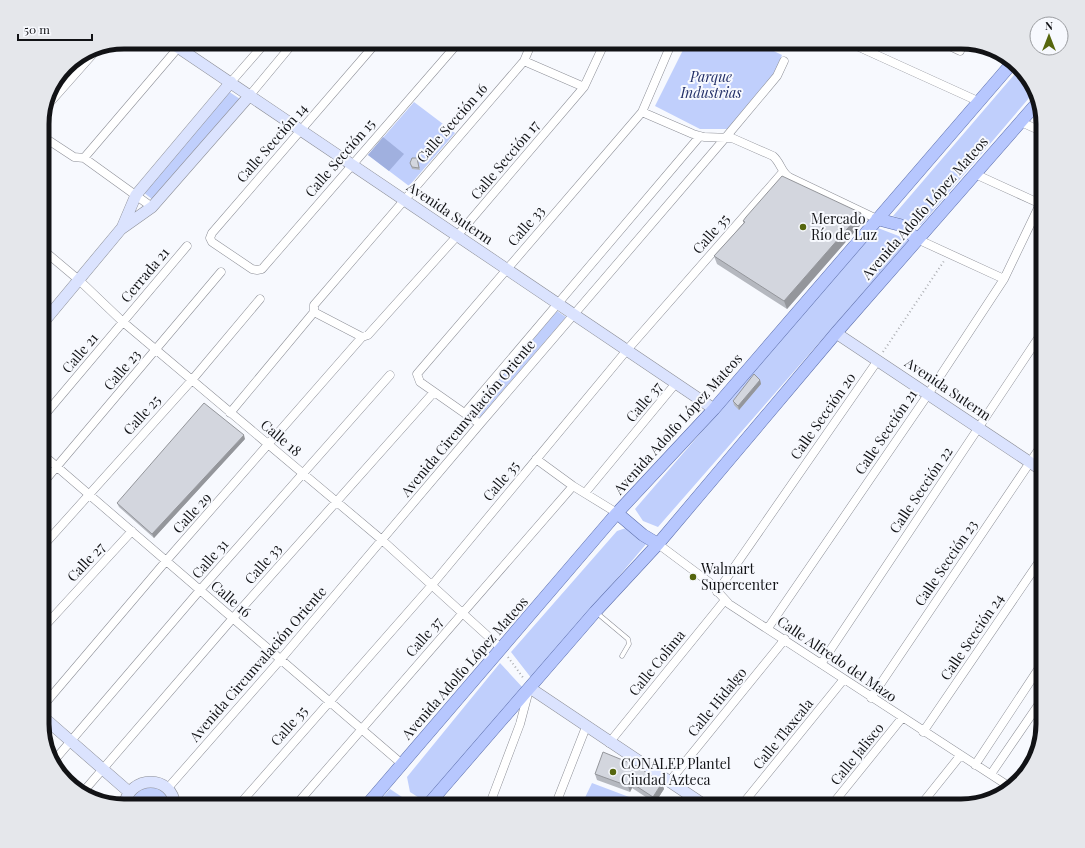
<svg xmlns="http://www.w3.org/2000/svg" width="1085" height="848" viewBox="0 0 1085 848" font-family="'Playfair Display',serif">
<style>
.green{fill:#c0cffc}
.water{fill:#a0b0df}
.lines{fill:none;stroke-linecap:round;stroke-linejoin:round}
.lane-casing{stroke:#8d8f97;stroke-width:5}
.street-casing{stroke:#8d8f97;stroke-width:9}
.secondary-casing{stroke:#8d8f97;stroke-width:12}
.primary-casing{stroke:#5e70ac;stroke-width:13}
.path{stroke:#abadb1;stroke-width:2;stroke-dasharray:1 3;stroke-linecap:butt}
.lane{stroke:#fff;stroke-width:4}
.street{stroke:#fff;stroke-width:8}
.secondary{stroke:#dbe3fe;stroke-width:11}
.primary{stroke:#b7c7fe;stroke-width:12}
.wall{fill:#b5b8bf}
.shaded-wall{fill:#94969b}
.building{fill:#d3d6de;stroke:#94969b}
.poi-dot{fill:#56660e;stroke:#f7f9fe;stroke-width:1.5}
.labels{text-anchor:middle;stroke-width:4;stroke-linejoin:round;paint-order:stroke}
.park-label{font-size:14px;font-style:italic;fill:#212e67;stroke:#f7f9fe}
.street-label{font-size:14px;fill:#121316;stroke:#f7f9fe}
.poi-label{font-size:14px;fill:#121316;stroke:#f7f9fe;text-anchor:start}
.rim{fill:none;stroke:#121316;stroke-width:5}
</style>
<rect width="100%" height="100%" fill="#f7f9fe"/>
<path class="green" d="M687 42H755L782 55 776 71 728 129H700L655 106Z
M1019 69 1035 91 921 225 893 216Z
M228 91 240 99 153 200 143 192Z
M414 102 455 133 409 186 368 155Z
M878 228 909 240 658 527 643 521 635 509Z
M557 311 566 317 480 417 472 410Z
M635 525 647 543 532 679 511 652 617 531Z
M500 663 524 689 424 801 410 792 407 777Z
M592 783 645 803 644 806H581Z
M140 787 161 788 173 806H126Z
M390 789 402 797 407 806H375Z"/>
<path class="water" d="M383 137 404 154 389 171 368 155Z"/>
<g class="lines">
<defs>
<path id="lane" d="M597 613 628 639 629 644 622 656"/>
<path id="street" d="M377 42 212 233 210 238 212 242 252 269 257 270 262 269 459 42
M848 42 980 102
M941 42 960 51 963 43
M524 61 584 87
M231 82 266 42
M250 95 294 42
M45 108 99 47
M642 112 693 134 704 137 732 138 773 156C781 163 781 172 789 177L877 219
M1021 122 1043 132
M42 136 74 157 84 158 152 207
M84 158 183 42
M975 174 1043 205
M917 239 1004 279
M42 249 80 281 123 322 382 540 502 649
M314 312V305L524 61 532 42
M314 312 362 337
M230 413 314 312
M465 413 700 136
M42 418 187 246
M480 424 420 382 417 374 642 112 672 42
M42 454 402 764
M536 459 573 486 617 513
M42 484 221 272
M585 493 676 383
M658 544 709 582 729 604 1010 787
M42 547 192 380 260 299
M717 592 878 360
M768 628 929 393 1004 279 1040 204
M42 629 132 531
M821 664 1043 331
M871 698 1043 443
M42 707 166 561 362 337 368 335 457 236 584 87 605 42
M923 732 1043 556
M609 743 725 600
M52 763 200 590 390 375
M975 765 1043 662
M991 774 1043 698
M669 782 785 639
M167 789 281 659 480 424 726 137 777 76 784 61
M83 792 233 618 434 392
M238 806 432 585 627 350 783 172
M295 806 573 486
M489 806 520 724 529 690
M555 806 586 727
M741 806 844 679
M831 806 902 718
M920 806 960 756"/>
<path id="secondary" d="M170 42 714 409
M122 228 136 195 231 82
M42 324 121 229 152 207 250 95
M836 333 1043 471
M530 688 706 806
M42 716 129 792
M124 806C129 774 173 774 175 806
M686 806 690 796"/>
<path id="primary" d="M877 219 900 225 917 239
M617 513 643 535 658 544
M366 806 617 513 714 409 1013 62
M427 806 595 612 658 544 836 333 1038 102"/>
</defs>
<use href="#lane" class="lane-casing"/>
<use href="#street" class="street-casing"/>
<use href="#secondary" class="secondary-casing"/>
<use href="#primary" class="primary-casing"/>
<path class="path" d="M883 352 944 261
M508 657 524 679"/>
<use href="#lane" class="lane"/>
<use href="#street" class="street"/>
<use href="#secondary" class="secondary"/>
<use href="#primary" class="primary"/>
</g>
<path class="wall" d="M417 158 418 160 420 170 412 169 410 163Z
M861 213 864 221 787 309 717 264 714 256 744 224 743 221Z
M760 380 761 384 739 410 734 405 733 401Z
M245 439 154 538 119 507 117 503Z
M595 774 662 783 664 789 655 803 632 788 630 792 597 780Z"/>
<path class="shaded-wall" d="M861 213 864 221 787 309 784 301Z
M760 380 761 384 739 410 738 406Z
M244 435 245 439 154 538 152 534Z
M630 782 632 788 630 792 628 786Z
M662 783 664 789 655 803 653 797Z"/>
<path class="building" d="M412 158H417L419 168 412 167 410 163Z
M782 176 861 213 784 301 714 256 745 222 743 221 746 217Z
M754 374 760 380 738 406 733 401Z
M204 403 244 435 152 534 117 503Z
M603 752 637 766 662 783 653 797 630 782 628 786 595 774Z"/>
<g class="poi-dot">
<circle cx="803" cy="227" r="4"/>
<circle cx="693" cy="577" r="4"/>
<circle cx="613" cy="772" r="4"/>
</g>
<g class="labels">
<g class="park-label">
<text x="711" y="82">Parque<tspan x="711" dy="16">Industrias</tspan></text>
</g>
<g class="street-label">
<text transform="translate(452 123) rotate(-49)" y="5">Calle Sección 16</text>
<text transform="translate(272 143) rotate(-49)" y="5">Calle Sección 14</text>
<text transform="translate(340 158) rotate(-49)" y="5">Calle Sección 15</text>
<text transform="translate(505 160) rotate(-50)" y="5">Calle Sección 17</text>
<text transform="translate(925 208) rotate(-49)" y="5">Avenida Adolfo López Mateos</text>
<text transform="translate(450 213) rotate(34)" y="5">Avenida Suterm</text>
<text transform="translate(526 226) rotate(-49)" y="5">Calle 33</text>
<text transform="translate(711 234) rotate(-49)" y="5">Calle 35</text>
<text transform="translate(145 275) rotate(-50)" y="5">Cerrada 21</text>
<text transform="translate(80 353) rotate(-50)" y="5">Calle 21</text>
<text transform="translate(122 370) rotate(-50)" y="5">Calle 23</text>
<text transform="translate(948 389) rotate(34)" y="5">Avenida Suterm</text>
<text transform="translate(644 402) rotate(-50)" y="5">Calle 37</text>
<text transform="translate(142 415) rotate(-48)" y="5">Calle 25</text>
<text transform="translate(823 416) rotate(-55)" y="5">Calle Sección 20</text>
<text transform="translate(468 418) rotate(-50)" y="5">Avenida Circunvalación Oriente</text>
<text transform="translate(678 424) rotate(-48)" y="5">Avenida Adolfo López Mateos</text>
<text transform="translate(886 432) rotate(-56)" y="5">Calle Sección 21</text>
<text transform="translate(281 438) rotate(40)" y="5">Calle 18</text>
<text transform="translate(501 481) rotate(-50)" y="5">Calle 35</text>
<text transform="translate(921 490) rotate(-56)" y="5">Calle Sección 22</text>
<text transform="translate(192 513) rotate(-48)" y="5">Calle 29</text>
<text transform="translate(210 559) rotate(-49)" y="5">Calle 31</text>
<text transform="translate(86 562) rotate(-47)" y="5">Calle 27</text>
<text transform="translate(946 563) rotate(-56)" y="5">Calle Sección 23</text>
<text transform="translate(263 564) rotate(-49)" y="5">Calle 33</text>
<text transform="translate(231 599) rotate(41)" y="5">Calle 16</text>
<text transform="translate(424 637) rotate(-49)" y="5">Calle 37</text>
<text transform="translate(972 637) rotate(-56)" y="5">Calle Sección 24</text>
<text transform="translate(837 659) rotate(34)" y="5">Calle Alfredo del Mazo</text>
<text transform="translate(657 663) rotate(-51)" y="5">Calle Colima</text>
<text transform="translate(258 664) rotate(-49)" y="5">Avenida Circunvalación Oriente</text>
<text transform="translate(465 668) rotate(-49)" y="5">Avenida Adolfo López Mateos</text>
<text transform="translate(717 702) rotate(-51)" y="5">Calle Hidalgo</text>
<text transform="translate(289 726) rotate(-49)" y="5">Calle 35</text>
<text transform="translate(783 734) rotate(-51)" y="5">Calle Tlaxcala</text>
<text transform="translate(857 754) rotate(-51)" y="5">Calle Jalisco</text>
</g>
<g class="poi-label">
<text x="811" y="224">Mercado<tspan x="811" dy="16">Río de Luz</tspan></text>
<text x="701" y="574">Walmart<tspan x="701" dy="16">Supercenter</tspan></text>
<text x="621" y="769">CONALEP Plantel<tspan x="621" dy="16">Ciudad Azteca</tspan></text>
</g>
</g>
<path d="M0 0H1085V848H0ZM124 49H961A75 75 0 0 1 1036 124V724A75 75 0 0 1 961 799H124A75 75 0 0 1 49 724V124A75 75 0 0 1 124 49Z" fill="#e5e7eb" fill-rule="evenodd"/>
<path class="rim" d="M124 49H961A75 75 0 0 1 1036 124V724A75 75 0 0 1 961 799H124A75 75 0 0 1 49 724V124A75 75 0 0 1 124 49Z"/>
<g transform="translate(1049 36)"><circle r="19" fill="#f7f9fe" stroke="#9b9da1"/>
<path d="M0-3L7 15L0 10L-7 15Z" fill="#56660e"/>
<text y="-6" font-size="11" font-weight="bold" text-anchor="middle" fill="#121316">N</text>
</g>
<path d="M18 34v6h74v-6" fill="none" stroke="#121316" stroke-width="2"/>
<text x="24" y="34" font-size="12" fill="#121316" stroke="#f7f9fe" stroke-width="3" paint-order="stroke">50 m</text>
</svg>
